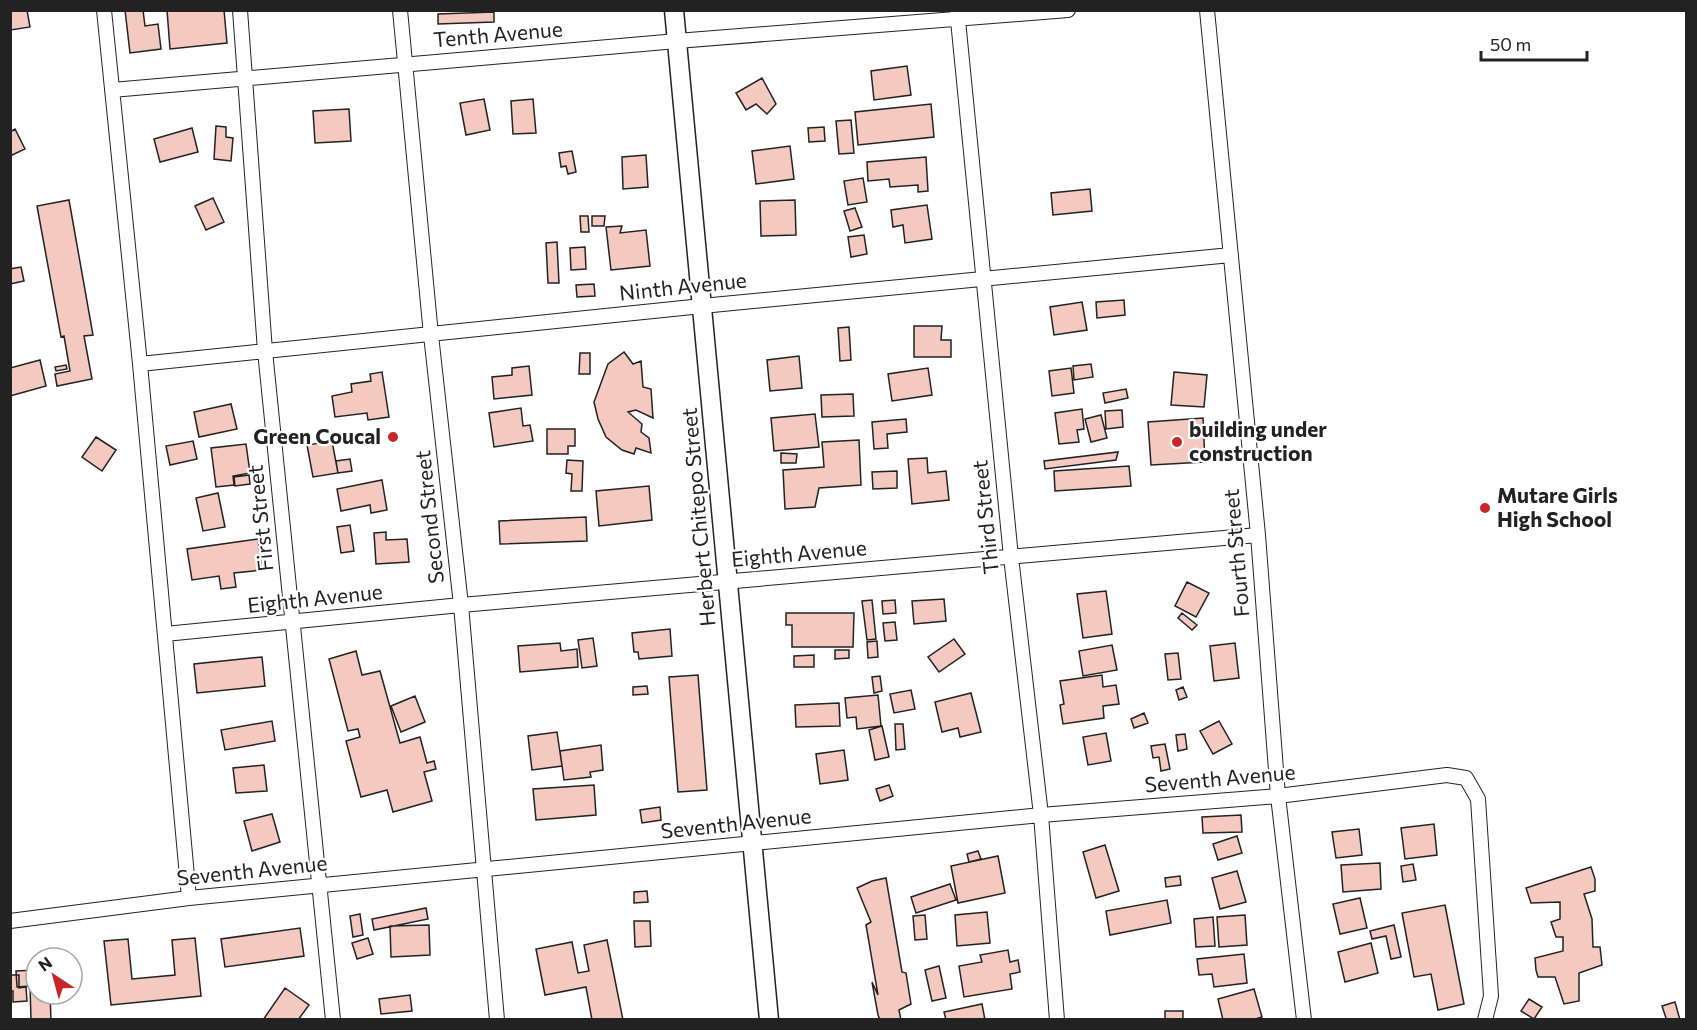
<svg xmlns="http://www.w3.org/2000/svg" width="1697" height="1030" viewBox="0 0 1697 1030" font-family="Commissioner,sans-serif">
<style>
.building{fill:#f3c9c0;stroke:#222;stroke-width:1.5}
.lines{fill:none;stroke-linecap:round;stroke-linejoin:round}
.street-casing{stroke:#222;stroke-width:16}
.secondary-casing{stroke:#222;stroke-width:21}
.street{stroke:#fff;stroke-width:14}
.secondary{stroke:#fff;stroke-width:18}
.poi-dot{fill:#c62828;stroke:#fff;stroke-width:2}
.labels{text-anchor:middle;stroke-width:4.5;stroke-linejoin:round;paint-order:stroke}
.street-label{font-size:21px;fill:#222;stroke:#fff}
.poi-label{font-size:21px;font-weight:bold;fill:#222;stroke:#fff;text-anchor:start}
</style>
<rect width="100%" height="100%" fill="#fff"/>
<path class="building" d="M10 10H27L30 27 11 30Z
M125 10H143L145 26 158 24 161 49 130 53Z
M167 10H224L227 43 170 49Z
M494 12V22L438 24V14Z
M907 66 911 95 874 100 871 71Z
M762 78 776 104 767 114 756 104 746 110 736 93Z
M484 99 490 130 466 135 460 103Z
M533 99 536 133 513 134 511 101Z
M931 104 934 137 858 145 855 112Z
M349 109 351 141 315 143 313 111Z
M851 120 854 153 839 154 836 121Z
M216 126 226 127V137L233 138 231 161 214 159Z
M824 127 825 141 809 142 808 128Z
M192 128 198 152 160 162 154 139Z
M15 129 25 149 10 156V132Z
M790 146 794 179 756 184 752 151Z
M572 151 576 172 568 174 566 166 561 167 559 153Z
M646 155 648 187 623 189 622 157Z
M926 157 928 191 918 192V185L890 187 889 179 868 181 867 162Z
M863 178 867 202 848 205 844 181Z
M1090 189 1092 211 1053 215 1051 193Z
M213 198 224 222 206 230 195 206Z
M69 200 93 335 84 336 92 379 57 386 55 374 70 371 64 336 61 337 37 206Z
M795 200 796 235 761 236 760 201Z
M927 205 932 239 905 243 903 225 893 227 891 210Z
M855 208 862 227 850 231 844 211Z
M580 216H588L589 232H581Z
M592 216H605L604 226H592Z
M622 226 620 233 646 230 650 266 611 270 606 227Z
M864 235 867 254 851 257 848 237Z
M557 242 559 283H548L546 243Z
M585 247 586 269 571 270 570 248Z
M21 267 24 281 10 284V269Z
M594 284 595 296 577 297 576 285Z
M1124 300 1125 315 1097 318 1096 302Z
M1082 302 1087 330 1054 335 1050 307Z
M914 326H942L941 340H951V357H914Z
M849 327 851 360 840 361 838 328Z
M624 352 633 364 641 361 643 387 651 389 653 418 636 410 628 412 642 424 641 432 649 438 651 453 636 448 634 454 622 450 606 437 598 419 594 402 608 364Z
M580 353H590V374H579Z
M799 356 802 388 770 391 767 360Z
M40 360 46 386 10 396V368Z
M1091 364 1093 377 1074 380 1073 366Z
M66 365 67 369 56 371 55 367Z
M529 366 532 395 494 399 492 377 512 375V368Z
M928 368 932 395 892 401 888 374Z
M1071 368 1074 393 1052 396 1049 371Z
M382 372 389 417 368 420 367 413 335 417 332 396 352 392 351 384 371 381 370 374Z
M1174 372 1207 375 1204 407 1171 405Z
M1126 389 1128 398 1105 403 1103 393Z
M853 394 854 416 822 417 821 395Z
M231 404 237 429 199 437 194 412Z
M521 408 523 426 530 425 533 441 494 447 489 413Z
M1082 409 1084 429 1077 430 1079 442 1059 444 1055 413Z
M1122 410 1123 427 1106 429 1105 411Z
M815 414 819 447 774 451 771 418Z
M1101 415 1107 438 1091 442 1085 419Z
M1203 418 1205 462 1151 465 1148 422Z
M906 419 907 432 887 434 888 448 874 449 872 422Z
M547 429H575V446H568V454H547Z
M96 437 116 450 102 471 82 457Z
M859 440 861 485 819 488 815 507 785 509 783 470 824 467 822 442Z
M193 441 197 459 170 465 166 446Z
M332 441 338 473 313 477 307 445Z
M246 444 250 473 233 476 234 485 216 487 211 448Z
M1118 452 1116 460 1045 469 1044 461Z
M781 453 797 454 796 463H781Z
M927 458 928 473 946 471 949 500 912 504 908 459Z
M350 459 352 471 338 473 336 461Z
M567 460 583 461 582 491H571L572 474 566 473Z
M1129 466 1131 486 1055 491 1054 471Z
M897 471V488L873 489 872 472Z
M249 475 250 484 235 486 234 477Z
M382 480 387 510 371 513 370 505 341 511 337 489Z
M649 486 652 520 599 526 596 491Z
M218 493 225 527 203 531 196 498Z
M586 517 587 541 500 544 499 521Z
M350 525 354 551 341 553 337 527Z
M386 532V540L407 539 409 562 376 564 374 533Z
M258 539 262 570 234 573 236 587 221 589 219 576 192 580 187 549Z
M1187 582 1209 593 1196 617 1175 606Z
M1106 591 1112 634 1083 638 1077 594Z
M944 599 946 621 914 624 912 601Z
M872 600 876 639 867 640 862 601Z
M895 600 896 613 883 614 882 601Z
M786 613H854L853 647H792V625H786Z
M1182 613 1197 625 1192 630 1178 618Z
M895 622 897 640 885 641 883 623Z
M670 629 672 656 639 659 638 652H634L632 633Z
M593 638 597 666 582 668 578 640Z
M954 639 965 654 939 672 928 657Z
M877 641 878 657 868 658 867 642Z
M560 643 561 651 577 649 578 667 520 672 518 646Z
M1235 643 1239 678 1214 681 1210 646Z
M1112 645 1117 670 1083 676 1079 651Z
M835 650H849V658L835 659Z
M356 651 362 675 380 671 400 743 420 737 427 763 434 761 436 769 424 772 432 801 393 812 387 790 361 797 346 741 360 737 358 729 348 731 329 659Z
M1178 653 1181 679 1168 680 1165 654Z
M814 655V667H794V656Z
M262 657 265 686 197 693 194 664Z
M698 675 707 790 678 792 669 677Z
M1102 675 1103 687 1116 685 1119 704 1103 706 1104 718 1063 724 1060 705 1064 704 1060 681Z
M880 676 882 691 874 693 872 677Z
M647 686 648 694 633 695V687Z
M1183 687 1187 697 1179 700 1176 690Z
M911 690 915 709 894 713 890 694Z
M971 693 981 732 960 737 958 728 942 732 935 702Z
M878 695 881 726 857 729 856 717 847 718 845 698Z
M415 696 425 722 401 732 391 706Z
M839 703 840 726 796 727 795 705Z
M1144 713 1148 723 1134 728 1131 719Z
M272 721 275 741 225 750 221 730Z
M1219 721 1232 744 1213 754 1200 731Z
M895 724H903L905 749 896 750Z
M882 726 889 757 875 760 869 730Z
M557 732 562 766 532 770 528 736Z
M1106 733 1111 761 1088 765 1083 737Z
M1185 734 1187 749 1178 751 1176 735Z
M1165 744 1170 769 1161 771 1159 757 1153 758 1151 746Z
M601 745 603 770 590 772 591 777 564 780 560 751Z
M844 750 848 780 820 784 816 754Z
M264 765 267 791 236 793 233 768Z
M594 785 596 815 536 820 533 789Z
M889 785 893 796 880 801 876 789Z
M660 807 661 820 642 823 640 810Z
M272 814 280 842 252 851 244 821Z
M1241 815 1242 832 1203 833 1202 817Z
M1434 824 1437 855 1405 859 1401 828Z
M1359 829 1362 855 1336 858 1332 832Z
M1237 836 1242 853 1218 860 1213 844Z
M1105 845 1119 891 1096 898 1083 852Z
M978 851 981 859 969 862 967 854Z
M998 856 1005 893 958 903 951 866Z
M1380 863 1381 889 1343 892 1341 865Z
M1413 864 1416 880 1403 882 1401 866Z
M1591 867 1595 879V891L1584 894 1592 919 1593 947H1600L1602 965 1579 973V1001L1564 1004 1555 977H1538L1536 970 1535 958 1563 951V937H1556L1551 922 1560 919V902L1531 903 1526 888Z
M1237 871 1246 902 1220 909 1212 878Z
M1180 876 1181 885 1166 887 1165 878Z
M886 878 902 972 906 973 911 1004 899 1010 901 1020H880L878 1015 872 982 878 995 866 925 871 922 857 888 872 881Z
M950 884 956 900 916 913 911 897Z
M647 891 648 902 634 903V892Z
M1360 898 1367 928 1340 934 1333 904Z
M1167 900 1171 923 1110 935 1106 911Z
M1445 905 1464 1004 1438 1010 1431 974 1414 977 1402 913Z
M426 908 428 919 374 930 372 919Z
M987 912 990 943 957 946 955 915Z
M360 914 363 935 353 937 350 916Z
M925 915 927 939 915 940 913 916Z
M1245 915 1247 945 1219 947 1217 917Z
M1213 917 1215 946 1196 947 1194 919Z
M634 921H650L651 946 635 947Z
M429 925 430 955 391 957 390 926Z
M1394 925 1401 957 1391 959 1386 936 1372 939 1370 931Z
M300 928 304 956 225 967 221 939Z
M195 938 201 996 111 1005 104 941 128 939 132 979 175 975 172 940Z
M368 938 373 954 357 959 352 943Z
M607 940 623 1020H592L586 987 545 995 536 949 572 942 578 973 589 971 584 945Z
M1371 943 1378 973 1345 982 1338 952Z
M1008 950 1010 962 1018 960 1020 972 1010 974 1012 989 964 997 959 966 982 962 980 955Z
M49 954V958H38V955Z
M1244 954 1247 983 1214 987 1212 974 1199 975 1197 959Z
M939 966 946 998 932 1001 925 970Z
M36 970V994H50L51 1020H31L30 986 17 987 16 971Z
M10 975H19V988L26 987 27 1001 13 1002V991H10Z
M285 988 309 1005 298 1020H263Z
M1254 989 1262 1017 1252 1020H1223L1218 999Z
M410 995 412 1011 381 1014 379 999Z
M1529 999 1542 1007 1534 1019 1521 1011Z
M1675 1002 1680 1020H1662L1666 1018 1662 1006Z
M982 1004 985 1020H946L944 1012Z
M1165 1011H1183V1019L1189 1020H1165Z"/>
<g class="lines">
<defs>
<path id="street" d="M104 10 140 364 189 898
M240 10 265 351 333 1020
M400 10 431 335 461 605 497 1020
M957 10 1011 557 1041 815 1057 1020
M1207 10 1258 535 1278 796 1304 1020
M112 90 677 41 1068 10
M140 364 702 306 1231 255
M165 634 461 605 1258 535
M10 921 189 898 1041 815 1278 796 1447 775 1466 778 1478 799 1491 996 1485 1020"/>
<path id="secondary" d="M674 10 769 1020"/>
</defs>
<use href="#street" class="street-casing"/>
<use href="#secondary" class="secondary-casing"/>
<use href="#street" class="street"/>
<use href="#secondary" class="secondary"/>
</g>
<g class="poi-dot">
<circle cx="393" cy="437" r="6"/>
<circle cx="1177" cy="442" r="6"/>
<circle cx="1485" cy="508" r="6"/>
</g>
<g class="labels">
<g class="street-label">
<text transform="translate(498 35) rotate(-5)" y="7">Tenth Avenue</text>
<text transform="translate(683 287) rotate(-6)" y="7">Ninth Avenue</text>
<text transform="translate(430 517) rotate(-96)" y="7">Second Street</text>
<text transform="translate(699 517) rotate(-95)" y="7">Herbert Chitepo Street</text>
<text transform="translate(986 517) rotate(-96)" y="7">Third Street</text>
<text transform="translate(261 518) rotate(-96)" y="7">First Street</text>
<text transform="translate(1237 553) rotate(-95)" y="7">Fourth Street</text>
<text transform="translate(799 554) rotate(-5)" y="7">Eighth Avenue</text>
<text transform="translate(315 599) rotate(-6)" y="7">Eighth Avenue</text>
<text transform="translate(1220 779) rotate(-5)" y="7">Seventh Avenue</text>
<text transform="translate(736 824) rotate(-6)" y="7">Seventh Avenue</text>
<text transform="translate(252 871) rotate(-6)" y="7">Seventh Avenue</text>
</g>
<g class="poi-label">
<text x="1189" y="437">building under<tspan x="1189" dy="24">construction</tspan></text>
<text x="381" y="444" text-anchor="end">Green Coucal</text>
<text x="1497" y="503">Mutare Girls<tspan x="1497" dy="24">High School</tspan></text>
</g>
</g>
<rect width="1697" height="1030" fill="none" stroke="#222222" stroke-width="24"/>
<g transform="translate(54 976) rotate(324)"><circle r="28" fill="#ffffff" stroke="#a7a7a7" stroke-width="1.5"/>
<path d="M0-4.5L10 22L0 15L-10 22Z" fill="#c62828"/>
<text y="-9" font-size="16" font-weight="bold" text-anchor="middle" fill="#222222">N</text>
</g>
<path d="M1481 51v9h106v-9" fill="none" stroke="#222222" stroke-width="3"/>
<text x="1490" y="51" font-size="18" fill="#222222" stroke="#ffffff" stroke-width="4.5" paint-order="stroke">50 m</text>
</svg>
